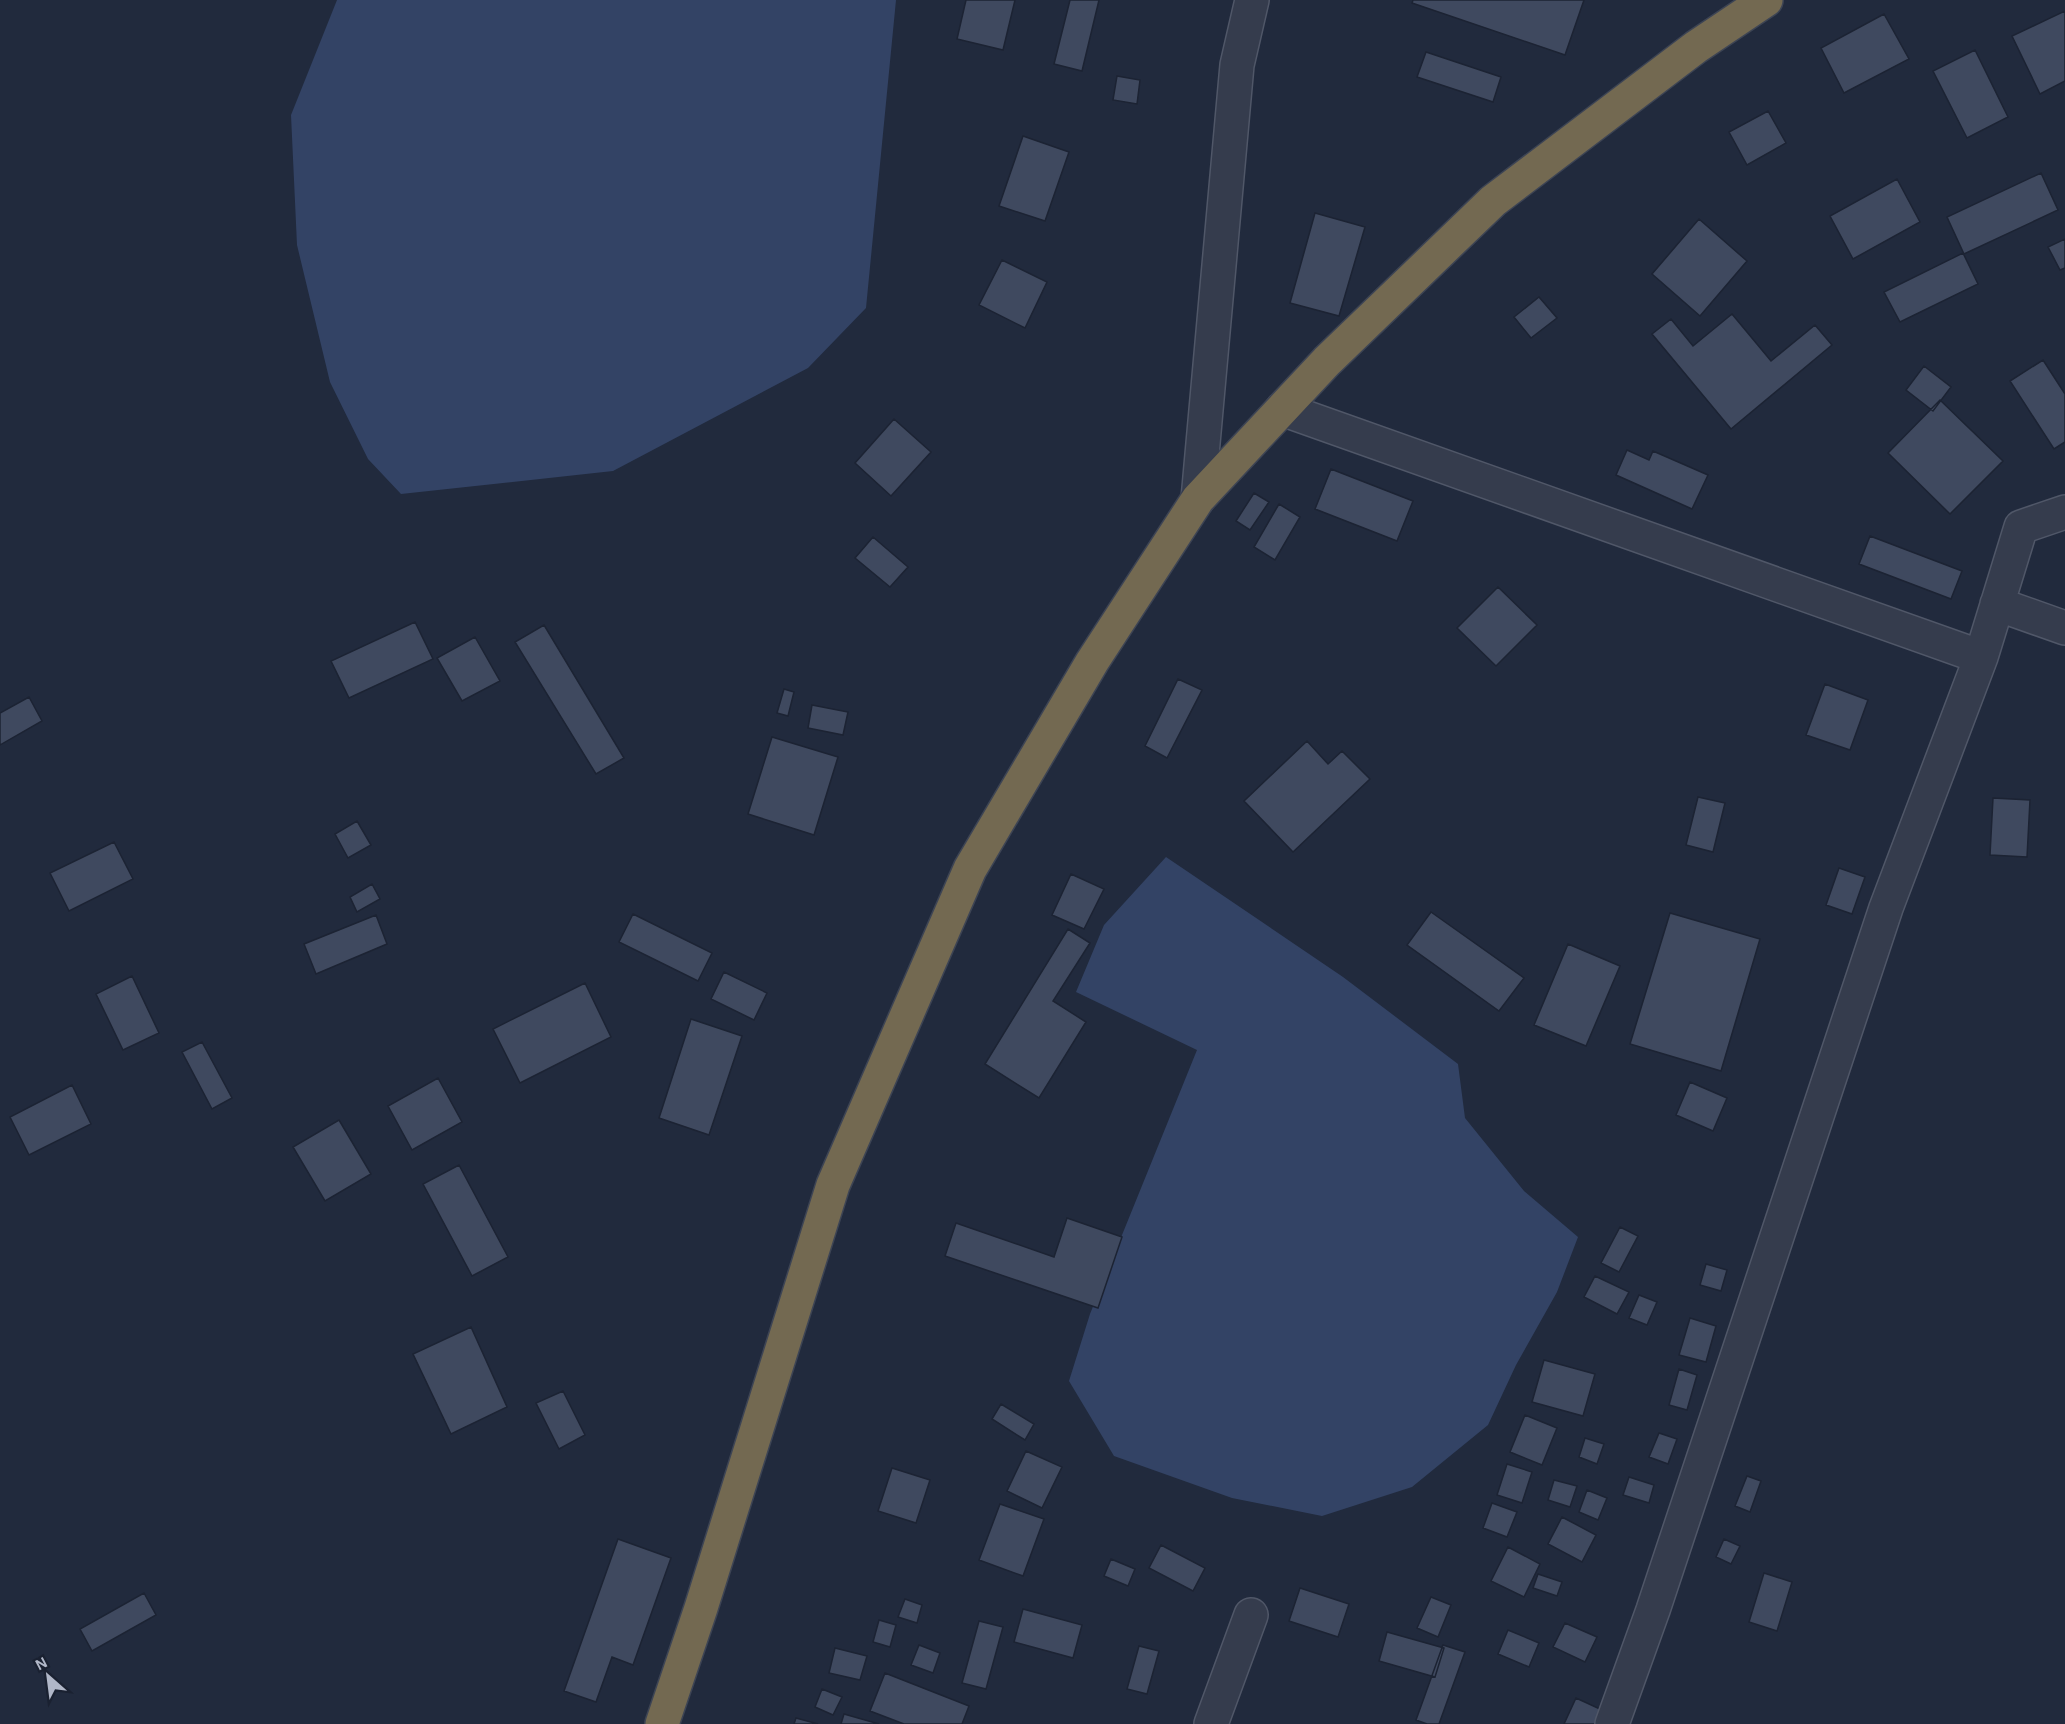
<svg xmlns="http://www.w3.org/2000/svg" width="2065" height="1724" viewBox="0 0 2065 1724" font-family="'Alegreya Sans',sans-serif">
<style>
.water{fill:#334365}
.building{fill:#3f495f;stroke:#1c2333;stroke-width:1.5}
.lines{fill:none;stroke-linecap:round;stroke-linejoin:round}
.minor-casing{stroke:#505768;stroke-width:36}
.highway-casing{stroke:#3d4454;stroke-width:36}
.minor{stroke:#353c4d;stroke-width:33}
.highway{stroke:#736951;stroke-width:33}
</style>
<rect width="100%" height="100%" fill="#212a3d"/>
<path class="water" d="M337 0H896L866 308 808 368 613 471 401 494 368 459 330 382 297 245 291 115Z
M1166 857 1343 977 1458 1064 1465 1118 1524 1191 1578 1237 1557 1292 1516 1365 1488 1425 1412 1487 1322 1516 1232 1498 1114 1456 1069 1381 1090 1314 1197 1050 1076 992 1104 925Z"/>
<path class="building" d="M966 0H1015L1003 50 957 39Z
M1070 0H1099L1082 71 1054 64Z
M1413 0H1584L1565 55 1412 3Z
M2065 11V81L2040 94 2012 36Z
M1884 14 1909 59 1844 93 1821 48Z
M1975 50 2008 117 1967 138 1933 71Z
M1426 52 1501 77 1493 102 1417 77Z
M1117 76 1140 80 1137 104 1113 100Z
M1768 111 1786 143 1747 165 1729 132Z
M1023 136 1069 152 1045 221 999 206Z
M2041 173 2058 210 1964 254 1947 217Z
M1897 179 1920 222 1853 259 1830 216Z
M1315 213 1365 227 1339 316 1290 303Z
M1699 219 1747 261 1700 316 1652 274Z
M2065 239V268L2060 270 2048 247Z
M1963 253 1978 284 1900 322 1884 292Z
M1002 260 1047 282 1025 328 979 305Z
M1539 297 1557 318 1531 338 1514 317Z
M1732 314 1771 361 1815 325 1832 345 1731 429 1652 334 1671 319 1693 346Z
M2043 360 2065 394V442L2054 449 2010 381Z
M1924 366 1951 387 1933 411 1906 390Z
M1940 400 2003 461 1950 514 1888 453Z
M894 419 931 452 891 496 855 463Z
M1627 450 1649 460 1653 451 1708 475 1692 509 1616 475Z
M1331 469 1413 501 1397 541 1315 509Z
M1254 493 1269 502 1250 530 1236 521Z
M1279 504 1300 517 1275 560 1254 547Z
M1870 536 1962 571 1951 599 1859 564Z
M873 537 908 567 890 587 855 558Z
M1498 587 1537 625 1496 666 1457 628Z
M415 622 433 659 349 698 331 661Z
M544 625 624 758 596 774 515 642Z
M475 637 500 681 462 701 437 658Z
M1178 679 1202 690 1167 758 1145 746Z
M1825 684 1868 700 1850 750 1806 735Z
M784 689 794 692 788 716 777 713Z
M29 697 42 721 0 745V713Z
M812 705 848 712 843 735 808 728Z
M772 737 838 757 814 835 748 814Z
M1307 741 1328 764 1342 751 1370 779 1293 852 1244 801Z
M1698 797 1725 803 1713 852 1686 845Z
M1993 798 2030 800 2027 857 1990 855Z
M357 821 371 845 348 858 335 834Z
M114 842 133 879 69 911 50 873Z
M1839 868 1865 877 1852 914 1826 905Z
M1071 874 1104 889 1084 929 1052 915Z
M372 884 380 899 357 912 350 897Z
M1431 912 1524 978 1499 1011 1407 945Z
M1670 913 1760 939 1721 1071 1630 1044Z
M633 914 712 953 698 981 619 942Z
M376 915 387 944 316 974 304 944Z
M1068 929 1090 943 1053 1001 1086 1022 1039 1098 985 1064Z
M1568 944 1620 966 1586 1046 1534 1025Z
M724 972 767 993 754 1020 711 999Z
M132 976 159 1033 123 1050 96 994Z
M585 983 611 1037 520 1083 493 1029Z
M691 1019 742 1036 709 1135 659 1118Z
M202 1042 232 1098 212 1109 182 1052Z
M438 1078 462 1122 412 1150 388 1106Z
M1690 1082 1727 1098 1713 1131 1676 1115Z
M72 1085 91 1124 29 1155 10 1117Z
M339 1120 371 1174 325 1201 293 1147Z
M459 1165 508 1257 472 1276 423 1184Z
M1067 1218 1122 1237 1098 1308 945 1256 956 1223 1054 1257Z
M1620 1227 1638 1236 1619 1272 1601 1263Z
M1706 1264 1727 1270 1721 1291 1700 1285Z
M1595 1276 1629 1292 1617 1314 1584 1297Z
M1639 1295 1657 1302 1647 1325 1629 1318Z
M1690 1318 1716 1326 1706 1362 1679 1355Z
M471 1327 507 1407 451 1434 413 1354Z
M1544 1360 1595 1374 1583 1416 1532 1402Z
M1679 1369 1697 1375 1687 1410 1669 1405Z
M563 1391 585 1435 559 1449 536 1403Z
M1001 1404 1034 1424 1025 1440 992 1419Z
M1525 1415 1557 1428 1542 1465 1510 1452Z
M1659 1433 1677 1439 1668 1464 1649 1457Z
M1585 1438 1604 1444 1597 1464 1579 1457Z
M1026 1451 1062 1467 1042 1508 1007 1491Z
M1507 1464 1532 1472 1522 1503 1497 1495Z
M892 1468 930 1480 916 1523 878 1511Z
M1747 1476 1761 1481 1750 1512 1735 1506Z
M1629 1477 1654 1485 1649 1503 1623 1495Z
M1554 1480 1577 1486 1570 1507 1548 1500Z
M1587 1490 1607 1498 1598 1520 1579 1512Z
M1492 1503 1517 1512 1507 1537 1483 1528Z
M1000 1504 1044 1519 1023 1576 979 1560Z
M1562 1517 1596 1535 1582 1562 1548 1544Z
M618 1539 671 1558 633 1665 612 1657 596 1702 564 1691Z
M1724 1539 1740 1546 1731 1564 1716 1557Z
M1161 1545 1205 1568 1193 1591 1149 1568Z
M1508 1547 1540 1564 1524 1597 1491 1581Z
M1111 1559 1135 1569 1128 1586 1104 1576Z
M1764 1573 1792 1582 1777 1631 1749 1622Z
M1538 1574 1562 1582 1557 1596 1533 1588Z
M1300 1588 1349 1604 1338 1637 1289 1621Z
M144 1593 156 1615 92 1651 80 1629Z
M1431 1597 1451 1605 1438 1637 1417 1628Z
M905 1599 922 1605 917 1623 898 1617Z
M1023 1609 1082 1625 1073 1658 1014 1642Z
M879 1620 896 1625 890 1647 873 1642Z
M979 1621 1003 1627 986 1689 962 1683Z
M1565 1623 1597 1637 1585 1662 1553 1647Z
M1508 1630 1539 1643 1529 1667 1498 1654Z
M1387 1632 1444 1648 1435 1677 1379 1661Z
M919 1645 940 1653 933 1673 911 1665Z
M1443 1645 1465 1652 1439 1724H1427L1416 1720Z
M1139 1646 1159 1651 1147 1694 1127 1689Z
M835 1648 867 1656 860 1680 829 1673Z
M885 1673 969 1706 962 1724H904L870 1711Z
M822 1689 842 1697 833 1715 815 1707Z
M1576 1698 1613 1715 1609 1724H1564Z
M844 1714 879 1724H841Z
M796 1718 818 1724H794Z"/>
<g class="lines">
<defs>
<path id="minor" d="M1282 409 1981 657
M1198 499 1237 65 1252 0
M1997 604 2065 628
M1211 1724 1251 1615
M1612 1724 1653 1610 1886 908 1981 657 2021 527 2065 512"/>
<path id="highway" d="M662 1724 701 1608 833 1185 970 869 1092 662 1198 499 1327 361 1493 201 1696 47 1766 0"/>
</defs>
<use href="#minor" class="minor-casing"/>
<use href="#highway" class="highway-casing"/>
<use href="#minor" class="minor"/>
<use href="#highway" class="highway"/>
</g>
<g transform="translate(48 1676) rotate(332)" stroke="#1a2131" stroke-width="4.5" paint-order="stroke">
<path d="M0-4.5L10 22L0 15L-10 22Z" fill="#b0b7c8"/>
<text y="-9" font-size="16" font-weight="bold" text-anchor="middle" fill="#b0b7c8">N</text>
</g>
</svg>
